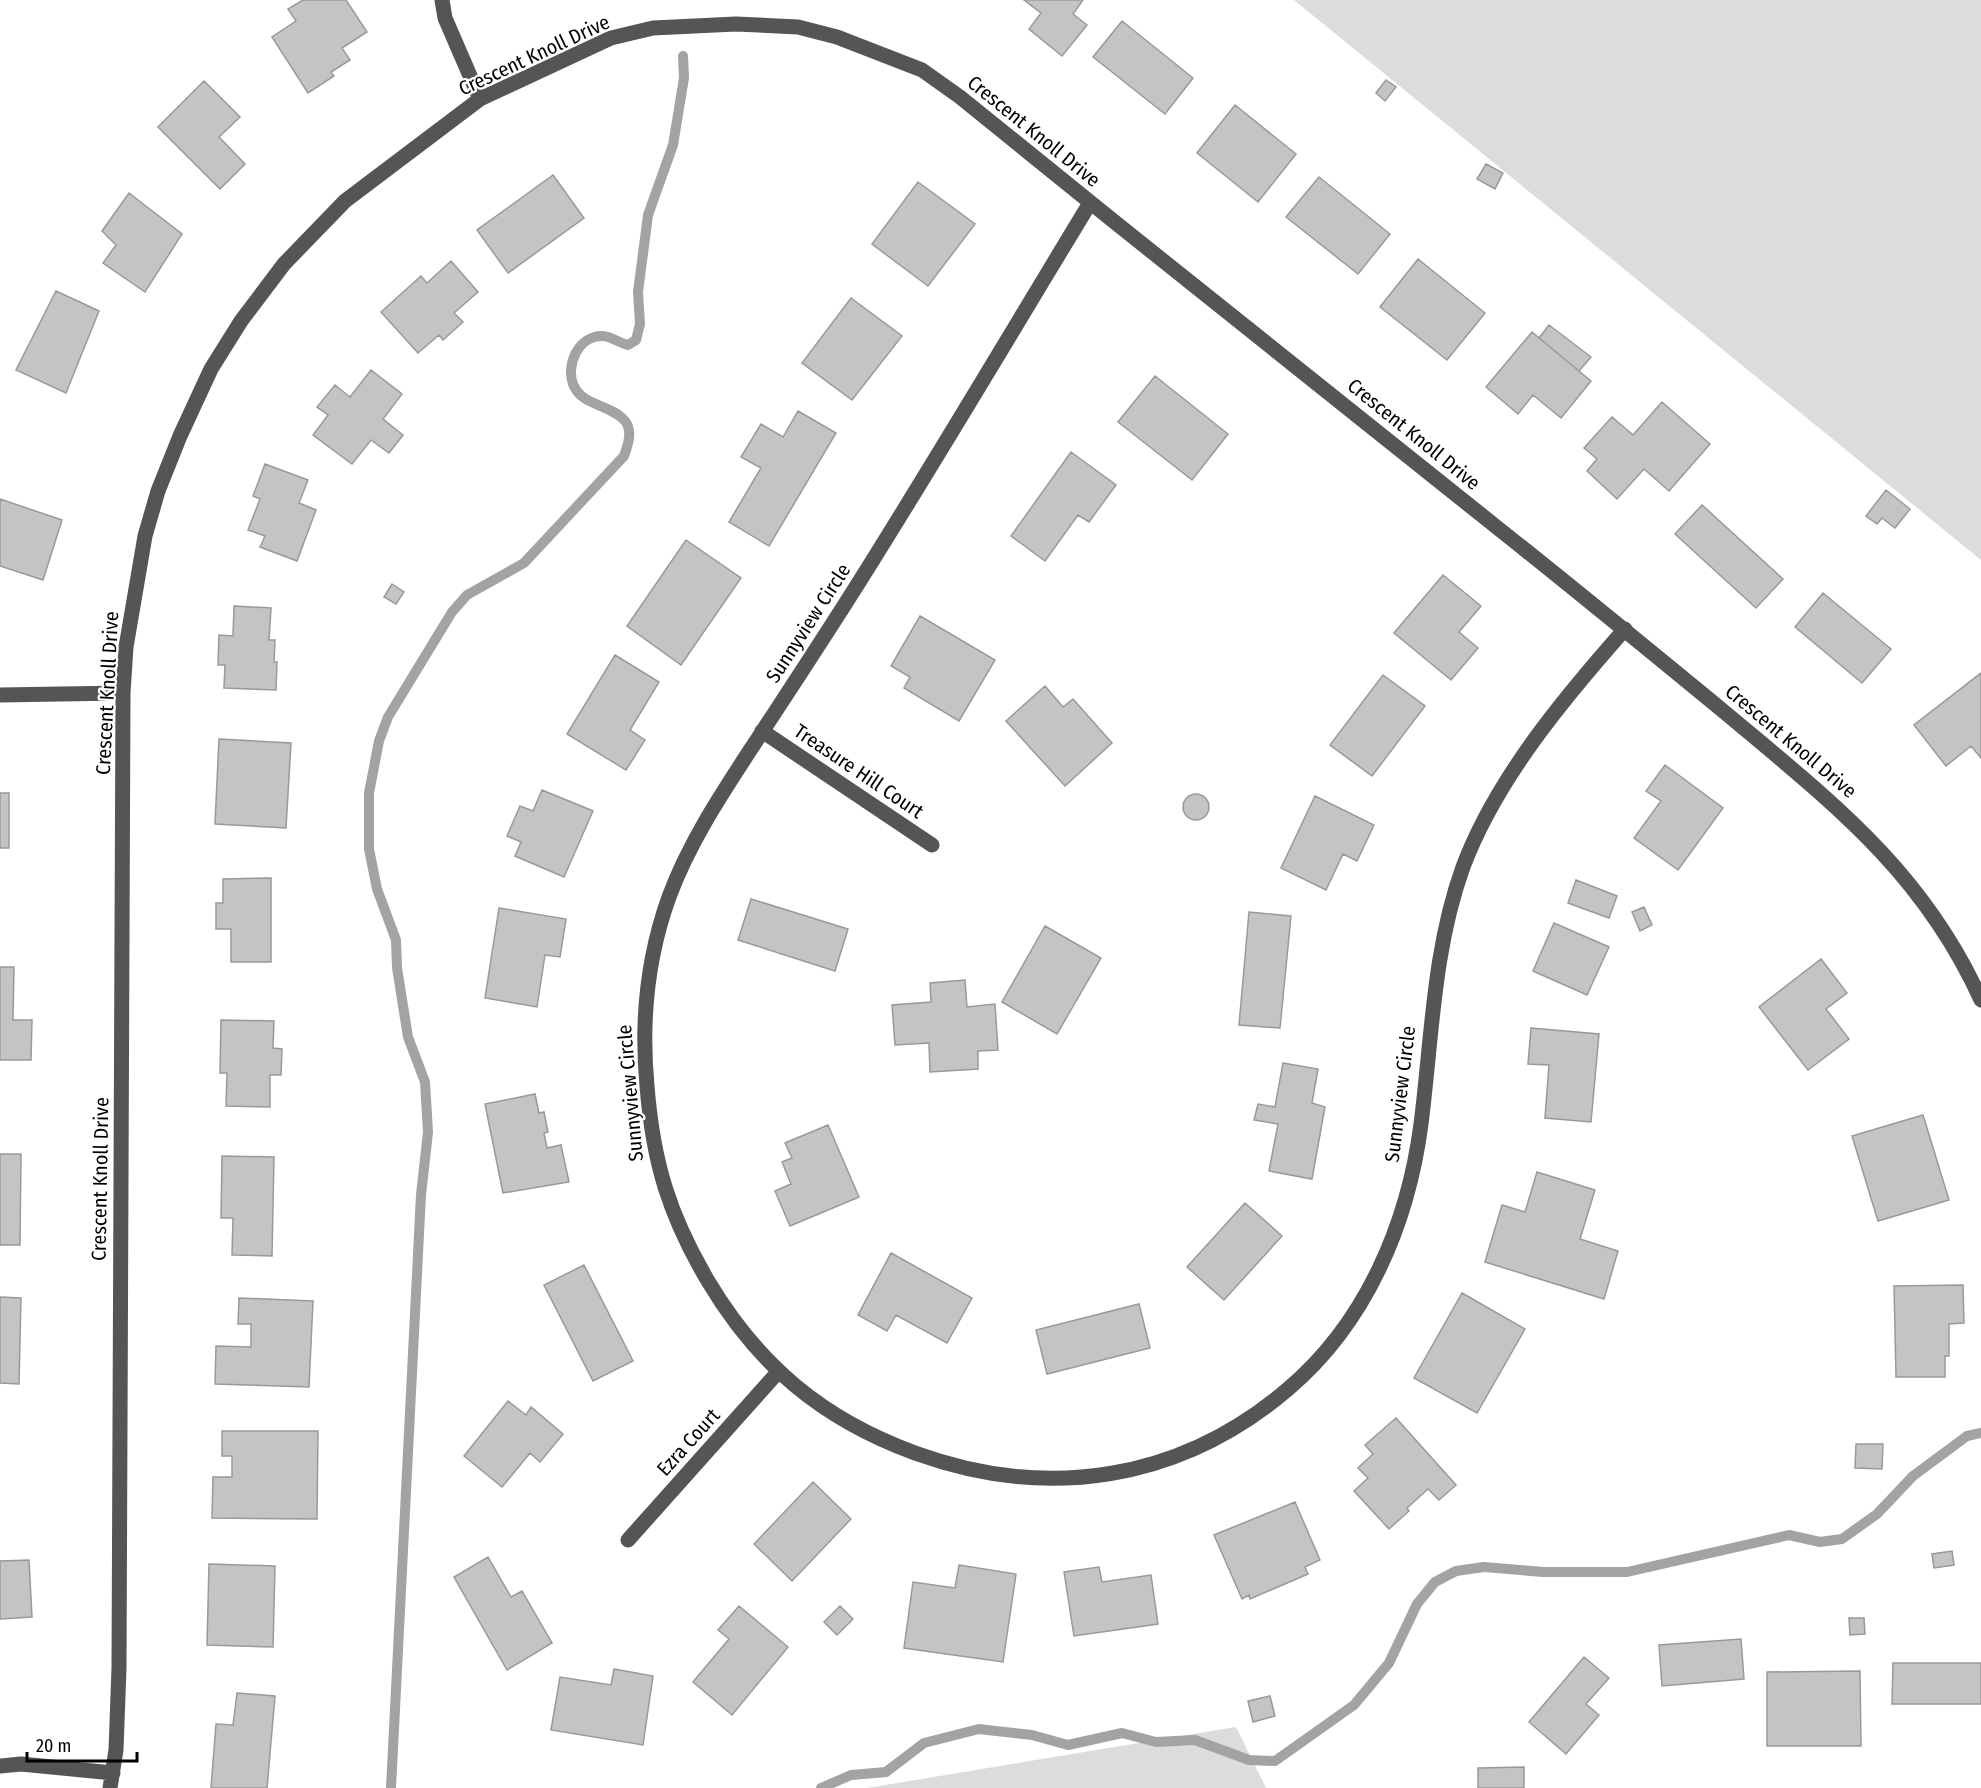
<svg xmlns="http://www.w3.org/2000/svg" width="1981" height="1788" viewBox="0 0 1981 1788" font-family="'Fira Sans Condensed',sans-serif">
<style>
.green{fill:#dcdcdc}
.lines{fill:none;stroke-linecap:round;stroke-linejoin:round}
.stream{stroke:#a3a3a3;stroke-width:10}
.building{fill:#c4c4c4;stroke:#999;stroke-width:1.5}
.minor{stroke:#555;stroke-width:15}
.labels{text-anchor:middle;stroke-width:4.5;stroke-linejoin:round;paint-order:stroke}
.street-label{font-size:20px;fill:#000;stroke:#fff}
</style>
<rect width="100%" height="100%" fill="#fff"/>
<path class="green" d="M1294 0H1981V560Z
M1236 1727 1266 1788H867Z"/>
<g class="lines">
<path class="stream" d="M391 1788 421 1195 428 1132 425 1082 408 1037 397 968 396 940 377 889 369 849V793L379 741 388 717 452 612 467 595 524 563 624 456C628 445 633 431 625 421 611 404 581 406 573 384 566 365 578 336 602 336 610 336 620 343 628 345L636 340 640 324 638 292 648 215 673 145 684 78 683 56
M821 1788 851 1775 886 1772 924 1743 979 1729 1032 1735 1068 1745 1122 1733 1156 1742 1195 1740 1249 1760 1275 1761 1354 1705 1389 1663 1417 1604 1435 1582 1456 1571 1484 1567 1543 1572H1627L1789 1535 1820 1542 1842 1539 1877 1514 1913 1476 1967 1436 1981 1433"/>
</g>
<path class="building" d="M303 0H346L367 32 342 48 350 60 331 72 334 76 308 93 272 37 296 21 288 9Z
M1024 0H1083L1073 14 1087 25 1062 56 1029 29 1041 13Z
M1122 21 1193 78 1165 114 1093 57Z
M1386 80 1396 87 1385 101 1376 93Z
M204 81 240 117 219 137 245 164 220 189 158 127Z
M1235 105 1296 154 1258 202 1197 153Z
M1486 164 1503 173 1495 189 1477 179Z
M553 175 584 218 508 273 477 230Z
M1319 177 1390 234 1358 274 1286 217Z
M918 182 975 224 928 286 872 244Z
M129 193 182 234 145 292 103 263 116 245 102 231Z
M1418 259 1485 313 1447 360 1380 307Z
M451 261 478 292 454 313 463 322 443 340 439 335 418 353 381 312 421 276 427 283Z
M56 291 99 311 66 393 16 370Z
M851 298 902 336 852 400 802 363Z
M1549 325 1591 357 1579 371 1539 338Z
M1532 332 1591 381 1561 418 1533 395 1518 414 1486 387Z
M371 370 402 394 383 419 403 435 389 453 371 440 352 464 313 435 328 415 317 407 335 385 350 397Z
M1155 376 1228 434 1192 480 1118 422Z
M1662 402 1710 444 1669 491 1644 469 1617 499 1587 471 1597 459 1584 448 1612 417 1633 435Z
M798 411 836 433 769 546 729 522 761 468 741 457 761 424 783 437Z
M1071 452 1116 485 1089 522 1078 515 1045 561 1011 536Z
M265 464 308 480 299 503 316 510 297 561 260 547 265 536 248 530 260 499 253 496Z
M1886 490 1910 509 1895 528 1882 518 1877 524 1866 516Z
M0 499 62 520 43 580 0 566Z
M1702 505 1783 579 1756 608 1675 534Z
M686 540 741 578 681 665 627 626Z
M1443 575 1481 606 1459 632 1478 648 1451 680 1394 633Z
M392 584 404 592 396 604 384 597Z
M1823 593 1891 649 1862 683 1795 627Z
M234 606 271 608 269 640H275L274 662H277L276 690 224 688 225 665H218L219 635 233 636Z
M920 616 995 660 959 721 904 688 910 677 891 666Z
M615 655 659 682 630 730 645 740 626 770 567 734Z
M1981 673V758L1971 746 1946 766 1914 725Z
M1383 675 1425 706 1372 776 1330 745Z
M1045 686 1063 707 1073 699 1112 743 1065 786 1006 721Z
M219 739 291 743 286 828 215 824Z
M1665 765 1723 808 1678 870 1634 838 1661 801 1646 791Z
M542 790 593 811 564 877 515 856 521 842 507 836 520 806 533 811Z
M0 793H9V848H0Z
M1183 807a13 13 0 1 1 26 0a13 13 0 1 1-26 0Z
M1315 796 1374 825 1357 861 1343 854 1326 890 1281 868Z
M271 878V962H231V929H216V903H223V879Z
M1576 880 1617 896 1609 918 1568 903Z
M751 899 848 929 835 971 738 940Z
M1644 907 1652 925 1640 931 1632 912Z
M499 908 566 919 560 957 545 955 537 1007 485 998Z
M1249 912 1291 916 1280 1028 1239 1025Z
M1554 923 1609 947 1587 995 1533 971Z
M1045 926 1101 958 1057 1034 1002 1002Z
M1821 959 1847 993 1826 1009 1849 1039 1808 1070 1759 1007Z
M0 967H14L13 1020H32L31 1060H0Z
M965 980 967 1007 995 1004 998 1050 978 1051V1069L930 1072 929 1043 895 1045 892 1005 931 1002 930 983Z
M221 1020 274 1021 273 1048 282 1049 281 1075H270V1107L226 1106 227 1073H220Z
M1531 1028 1599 1034 1591 1122 1545 1118 1549 1065 1528 1064Z
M1283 1063 1318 1069 1312 1103 1325 1107 1312 1179 1269 1171 1278 1124 1254 1120 1258 1104 1275 1107Z
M535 1094 539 1113 544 1112 548 1132 544 1133 547 1148 561 1145 569 1182 503 1193 485 1104Z
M1923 1115 1949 1200 1878 1221 1852 1136Z
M828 1125 859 1197 790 1226 775 1191 791 1184 782 1162 792 1158 785 1143Z
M0 1154H21L20 1245H0Z
M222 1156 274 1157 272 1256 232 1255 233 1218H221Z
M1537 1172 1595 1190 1580 1239 1618 1251 1604 1299 1485 1262 1502 1205 1525 1212Z
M1245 1203 1282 1236 1224 1300 1187 1267Z
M891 1253 972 1298 947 1343 896 1315 887 1331 858 1315Z
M584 1265 633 1361 593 1381 544 1285Z
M1963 1285 1964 1323 1949 1324V1356H1945V1377H1896L1894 1286Z
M1462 1293 1525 1329 1477 1413 1414 1378Z
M0 1297 21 1298 19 1384 0 1383Z
M239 1298 313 1301 309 1387 215 1384 216 1346 251 1347V1324H238Z
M1139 1304 1150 1348 1047 1374 1036 1330Z
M508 1401 526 1415 531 1407 563 1434 540 1462 530 1453 502 1487 464 1456Z
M1396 1418 1456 1485 1439 1500 1428 1489 1407 1508 1409 1511 1389 1529 1354 1491 1368 1478 1358 1468 1373 1454 1365 1445Z
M222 1431H318L317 1519 212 1518 213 1477H232V1456H222Z
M1856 1444H1883L1882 1469 1855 1468Z
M813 1482 851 1519 792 1581 754 1544Z
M1295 1502 1320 1560 1305 1567 1308 1574 1250 1599 1249 1595 1242 1599 1214 1535Z
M1952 1551 1954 1565 1934 1568 1932 1554Z
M488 1557 511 1597 522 1591 552 1643 507 1670 454 1577Z
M29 1560 32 1617 0 1619V1561Z
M209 1564 275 1566 273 1647 207 1645Z
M959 1565 1016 1574 1003 1662 904 1648 913 1582 955 1588Z
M1099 1567 1102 1582 1151 1575 1158 1624 1074 1636 1064 1572Z
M739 1606 788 1647 732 1715 693 1682 729 1639 718 1630Z
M840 1606 853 1619 837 1635 824 1622Z
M1849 1618H1864L1865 1634 1850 1635Z
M1741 1639 1744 1679 1662 1686 1659 1645Z
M1584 1657 1609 1678 1586 1704 1599 1715 1566 1754 1529 1722Z
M1893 1663H1981V1704H1892Z
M614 1669 653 1676 643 1745 551 1730 560 1677 611 1685Z
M1860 1671 1861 1746H1767V1672Z
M237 1693 275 1696 267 1788H211L216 1724 233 1725Z
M1270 1696 1275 1716 1253 1722 1248 1701Z
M1524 1767V1788H1478V1768Z"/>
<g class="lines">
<path class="minor" d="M442 0 445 18 480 99
M1090 203C1014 328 939 455 861 579 829 630 796 680 764 729 729 783 691 837 669 897 647 958 641 1022 647 1086 653 1162 669 1215 708 1281 758 1365 822 1419 915 1453 1047 1501 1180 1481 1288 1389 1366 1323 1408 1224 1421 1124 1432 1038 1433 950 1463 867 1496 779 1564 698 1625 629
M0 695 123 693
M762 731 932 845
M628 1540 778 1372
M0 1766 21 1764 113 1773
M110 1788 116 1750 119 1668 123 693 126 647 145 536 158 491 180 436 211 369 241 321 284 264 345 201 480 99 611 38 653 28 736 24 798 27 837 37 922 70 960 97C1142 245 1326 391 1509 537 1582 595 1655 655 1728 715 1833 803 1923 872 1981 1000"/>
</g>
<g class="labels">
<g class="street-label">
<text transform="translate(534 55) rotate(-25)" y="7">Crescent Knoll Drive</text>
<text transform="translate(1034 131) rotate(39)" y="7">Crescent Knoll Drive</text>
<text transform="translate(1414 434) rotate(39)" y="7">Crescent Knoll Drive</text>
<text transform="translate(808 623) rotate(-57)" y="7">Sunnyview Circle</text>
<text transform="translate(107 693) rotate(-87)" y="7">Crescent Knoll Drive</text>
<text transform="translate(1791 741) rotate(40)" y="7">Crescent Knoll Drive</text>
<text transform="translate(859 771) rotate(34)" y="7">Treasure Hill Court</text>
<text transform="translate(630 1093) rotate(-95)" y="7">Sunnyview Circle</text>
<text transform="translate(1400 1094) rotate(-83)" y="7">Sunnyview Circle</text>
<text transform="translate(100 1179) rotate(-89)" y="7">Crescent Knoll Drive</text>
<text transform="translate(688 1442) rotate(-48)" y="7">Ezra Court</text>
</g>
</g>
<path d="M27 1752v9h110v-9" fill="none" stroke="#000000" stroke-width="3"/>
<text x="36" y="1752" font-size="18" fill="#000000" stroke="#ffffff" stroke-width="4.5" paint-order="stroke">20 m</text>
</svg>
